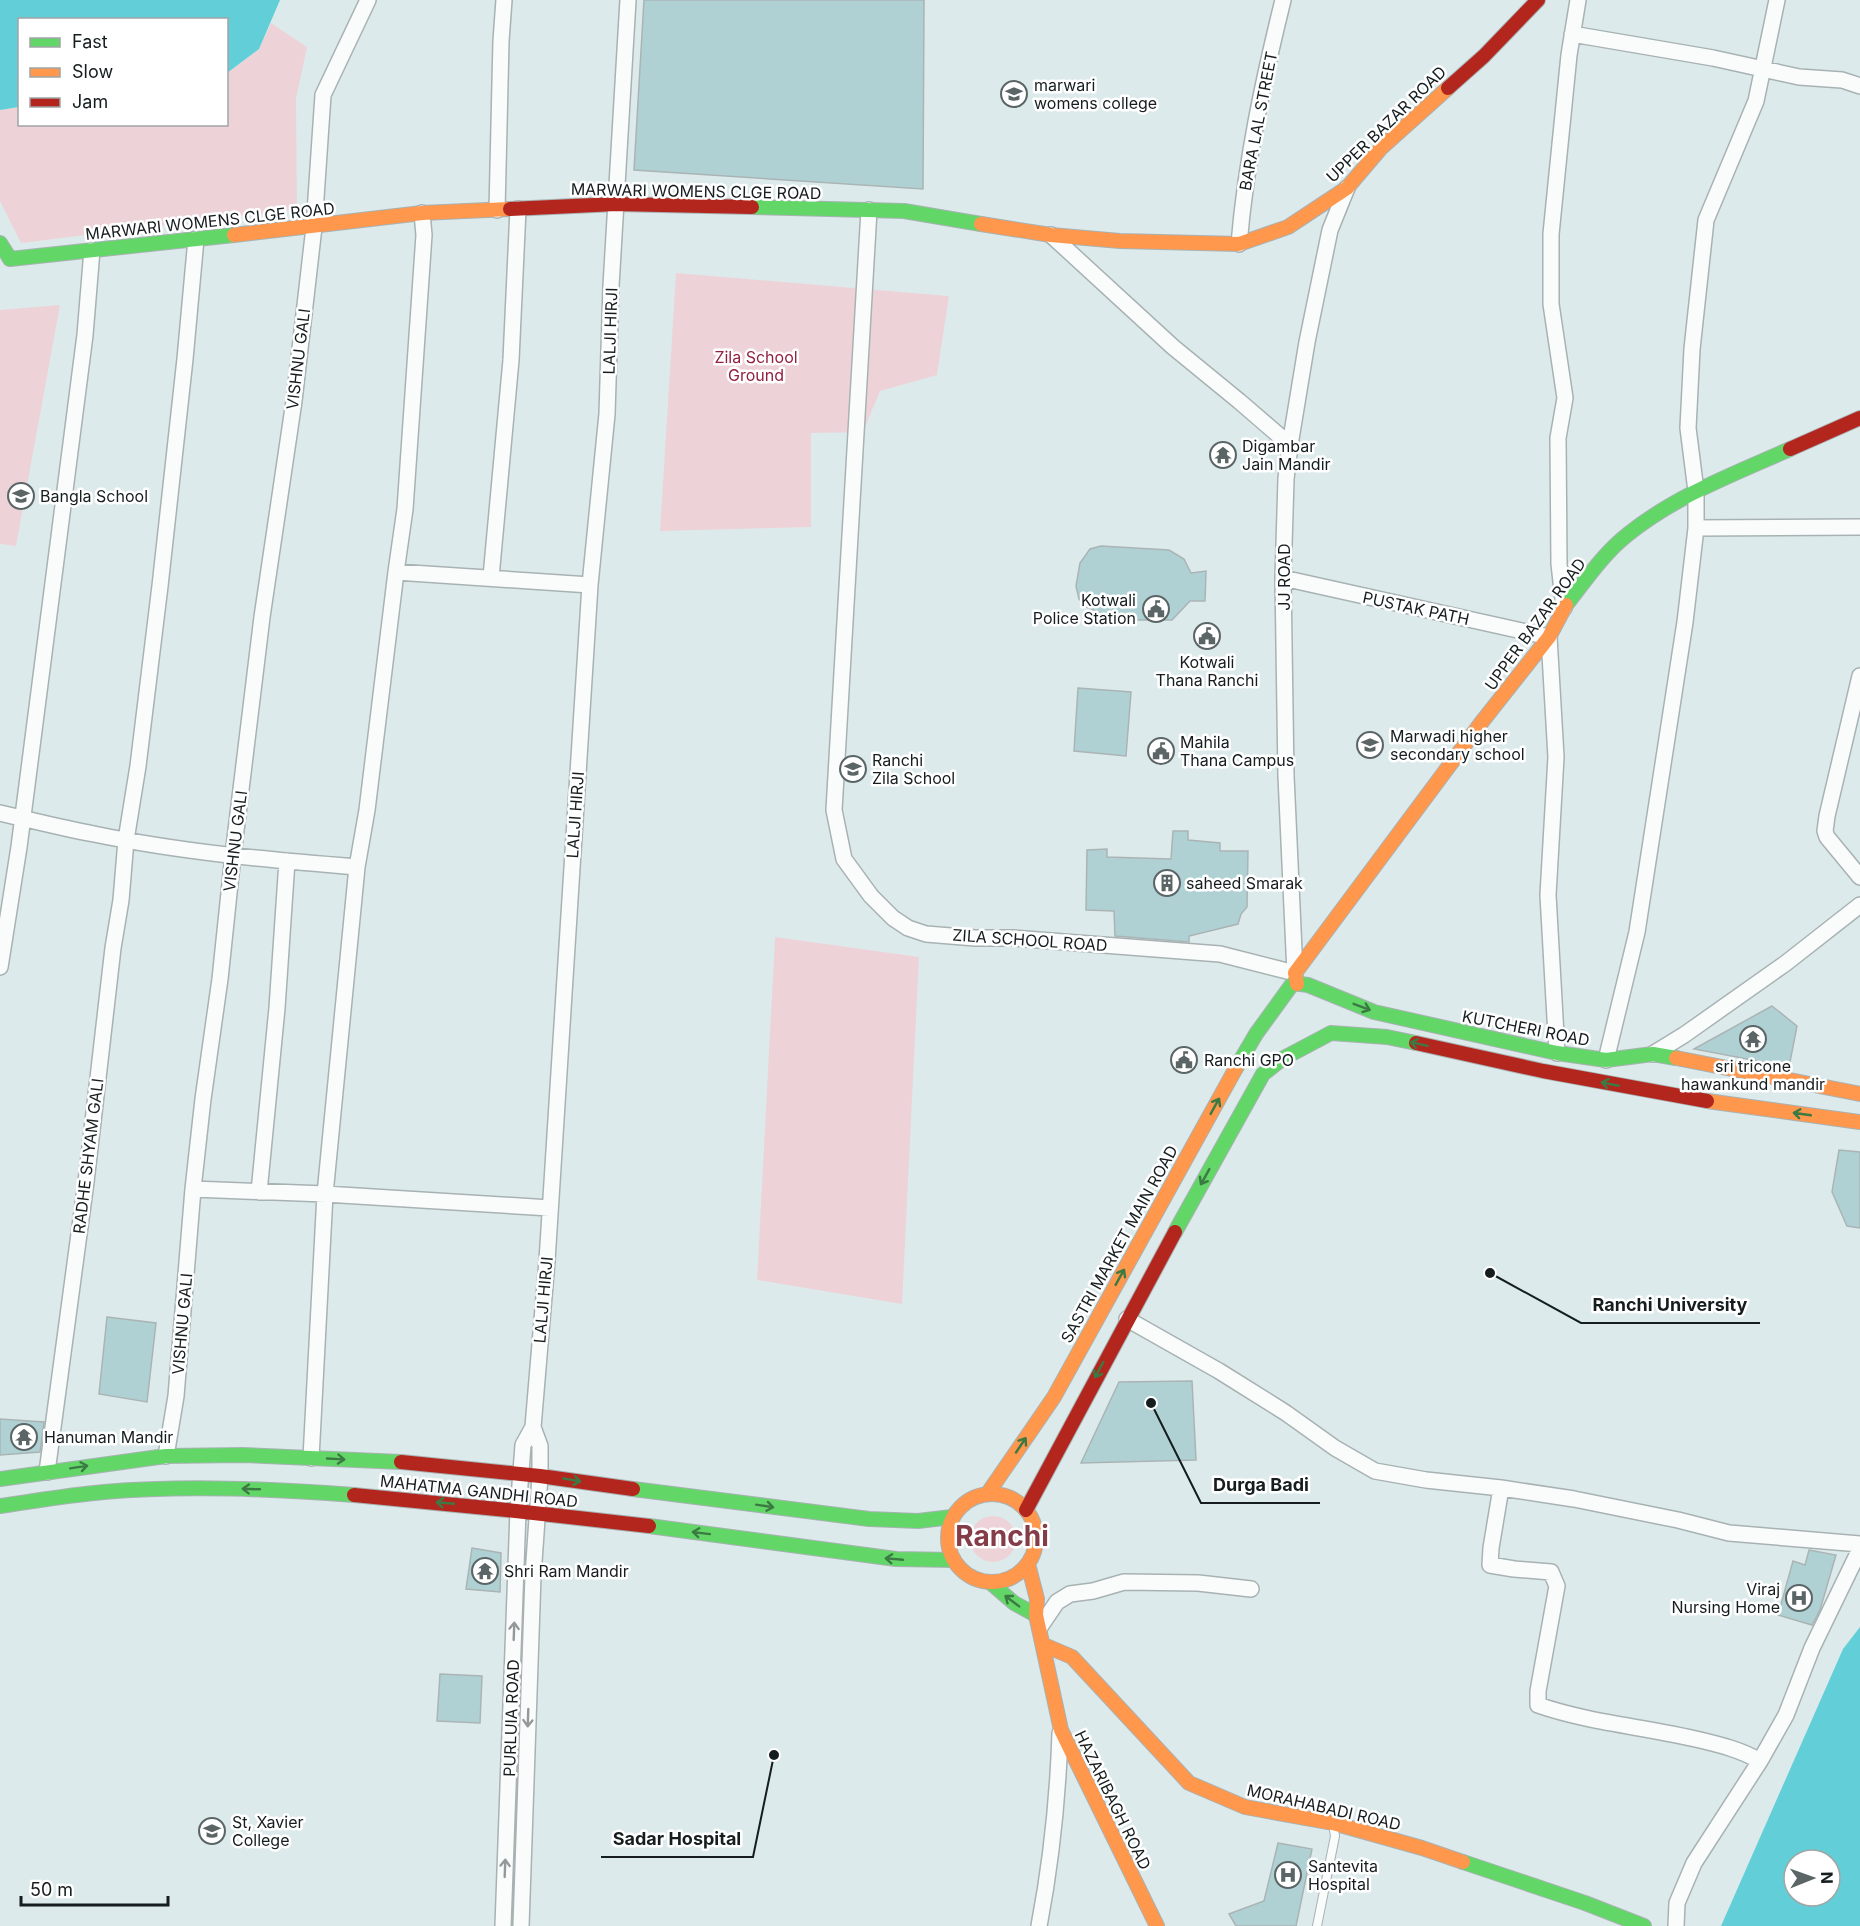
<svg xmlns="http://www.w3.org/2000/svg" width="1860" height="1926" viewBox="0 0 1860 1926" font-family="Inter,sans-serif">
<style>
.green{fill:#edd3d7}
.water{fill:#62cfd8;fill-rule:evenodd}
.building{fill:#b0d1d4;stroke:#aab4b5;stroke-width:1.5}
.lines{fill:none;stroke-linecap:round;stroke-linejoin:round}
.lane-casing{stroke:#a8b2b3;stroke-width:10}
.street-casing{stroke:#a8b2b3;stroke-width:18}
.fast-casing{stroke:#a8b2b3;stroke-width:16}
.slow-casing{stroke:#a8b2b3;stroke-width:16}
.jam-casing{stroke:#a8b2b3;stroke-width:16}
.lane{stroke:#fafcfc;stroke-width:8}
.street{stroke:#fafcfc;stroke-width:15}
.fast{stroke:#63d668;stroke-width:14}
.slow{stroke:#ff974d;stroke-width:14}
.jam{stroke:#b3261e;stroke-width:14}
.oneway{stroke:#3c7a43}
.oneway2{stroke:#939898}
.labels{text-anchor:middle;stroke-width:5;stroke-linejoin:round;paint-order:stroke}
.poi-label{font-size:16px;fill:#151d1e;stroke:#fff;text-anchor:start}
.street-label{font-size:16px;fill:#151d1e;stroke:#fff}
.park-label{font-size:16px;fill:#93213e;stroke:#fff}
.town-label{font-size:28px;font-weight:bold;fill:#843c48;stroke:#fff}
.leader{fill:none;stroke:#151d1e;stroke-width:2}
.callout-dot{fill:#151d1e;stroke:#fff;stroke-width:2}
.callout-label{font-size:18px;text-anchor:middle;font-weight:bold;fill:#151d1e;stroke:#fff;stroke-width:5;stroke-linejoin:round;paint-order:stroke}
</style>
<rect width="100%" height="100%" fill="#ddeaeb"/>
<path class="green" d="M271 23 307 47 296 99 297 209 21 243 0 201V110L19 107 20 124H226L227 73 259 49Z
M676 273 949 296 937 375 880 391 863 432 811 433V527L660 531Z
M60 305 16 546 0 544V310Z
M775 937 919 957 902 1304 757 1280Z
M970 1539a23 23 0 1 1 46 0a23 23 0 1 1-46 0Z"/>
<path class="water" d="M0 0H280L259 49 227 73 226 20H20L19 107 0 110Z
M1860 1627V1926H1721L1843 1649ZM1794 1860H1830V1896H1794Z"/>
<path class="building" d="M644 0H924L923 189 634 170Z
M1101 546 1169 550 1184 559 1191 573 1206 571 1205 601H1190L1172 620H1126V623L1106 622 1107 616 1086 607 1079 599 1076 586 1080 563 1090 549Z
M1078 688 1131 692 1126 756 1074 751Z
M1173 831H1188V840L1220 843V851H1248L1247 907 1241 914 1238 924 1189 936V942L1115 936 1114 911 1086 910 1087 850 1107 849V857L1171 859Z
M1772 1006 1797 1026 1789 1067 1694 1049Z
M1839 1150 1860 1152V1228L1847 1226 1832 1192Z
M107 1317 156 1323 147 1402 99 1394Z
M1192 1381 1196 1460 1081 1463 1119 1382Z
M0 1419 44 1422 40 1452 0 1455Z
M472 1548 501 1553 500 1592 466 1589Z
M1809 1550 1836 1555 1820 1610 1812 1625 1778 1615 1793 1561 1805 1565Z
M440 1674 482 1676 480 1723 437 1721Z
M1278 1843 1312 1849 1296 1926H1236L1229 1914 1264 1901Z"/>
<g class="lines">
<defs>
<path id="lane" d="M1317 1926 1335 1836 1333 1824"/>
<path id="street" d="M1572 34 1713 58 1799 77 1842 80 1860 86
M497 210 501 41 504 0
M869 210 834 810 844 859 871 896 893 918 908 928 926 934 975 938H1014L1220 954 1295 973 1286 776 1283 578 1286 479 1290 445 1307 342 1330 230 1347 188
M1051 235 1173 347 1239 401 1290 445
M1239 244C1246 161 1263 81 1283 0
M1696 528 1860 527
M396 572 590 585
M491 577 511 360 518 209
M1283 578 1549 637 1556 757 1548 895 1557 1053
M1564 608 1559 564 1558 438 1565 398 1551 304V234L1569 55 1578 0
M1860 676 1827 816 1825 831 1827 837 1860 877
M0 813C31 820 62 828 94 834 180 852 269 860 357 867
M0 967 19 847 85 335 92 250
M1653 1054 1684 1035 1786 963 1860 905
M1606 1060 1637 932 1685 622 1696 528V491L1688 428 1692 349 1706 220 1756 101 1777 0
M193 1189 325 1194 550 1208
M259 1192 277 1008 287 861
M1127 1319 1219 1371 1286 1413 1335 1448 1375 1471 1426 1480 1501 1488 1574 1499 1678 1520 1729 1533 1860 1544
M166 1456 176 1396 193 1189 203 1099 220 979 233 855 262 617 294 401 314 227 323 95 368 0
M311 1458 325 1194 357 867 367 810 396 572 405 509 424 235 422 213
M47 1472 86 1182 113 948 121 900 126 840 138 766 160 586 185 359 196 239
M1501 1488 1491 1548 1490 1565 1514 1569 1551 1572 1557 1586 1538 1691V1705C1590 1723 1646 1727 1700 1740 1721 1745 1741 1750 1760 1761
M1040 1627 1057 1602 1070 1594 1093 1591 1124 1582 1198 1583 1251 1589
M503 1926 518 1511 523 1445 533 1427
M521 1926 533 1576 540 1476V1446L533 1427 547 1261 590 585 607 414 611 286 628 0
M1039 1926C1051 1863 1058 1797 1060 1733
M1676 1926 1677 1903 1694 1863 1760 1761 1786 1715 1812 1648 1860 1549"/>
<path id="fast" d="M752 207 904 211 981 224
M0 243 10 259 234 235
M1566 605C1585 581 1603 554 1627 535 1675 496 1734 474 1790 449
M1236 1068 1256 1034 1293 983 1308 985 1374 1012 1557 1053 1606 1060 1653 1054 1676 1058
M1175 1232 1263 1074 1282 1059 1331 1033 1387 1037 1416 1043
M0 1479 166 1456 243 1455 401 1462
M633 1489 869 1519 918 1521 952 1517
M0 1506C35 1501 69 1495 104 1492 187 1485 271 1489 354 1495
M649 1526 896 1559 953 1560
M991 1583 1014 1603 1036 1615
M1463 1862 1585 1903 1644 1926"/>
<path id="slow" d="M981 224 1051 235 1120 241 1239 244 1288 227 1347 188 1381 148 1448 88
M234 235 422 213 510 209
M1297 984 1295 973 1481 723 1549 637 1566 605
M1676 1058 1860 1094
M1707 1101 1860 1122
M988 1493 1054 1397 1236 1068
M948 1538a44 44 0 1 1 88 0a44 44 0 1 1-88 0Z
M1028 1564 1037 1599 1036 1615 1061 1730 1157 1926
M1044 1645 1072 1657 1189 1783 1245 1807 1333 1823 1422 1848 1463 1862"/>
<path id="jam" d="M1448 88 1484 56 1538 0
M510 209 616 204 752 207
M1790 449 1860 418
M1416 1043 1543 1071 1707 1101
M401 1462 540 1476 633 1489
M354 1495 507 1510 649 1526
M1026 1510 1175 1232"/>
</defs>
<use href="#lane" class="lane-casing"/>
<use href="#street" class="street-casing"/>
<use href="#fast" class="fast-casing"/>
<use href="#slow" class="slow-casing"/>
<use href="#jam" class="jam-casing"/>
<use href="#lane" class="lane"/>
<use href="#street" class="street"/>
<use href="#fast" class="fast"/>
<use href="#slow" class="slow"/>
<use href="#jam" class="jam"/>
</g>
<defs><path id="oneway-shaft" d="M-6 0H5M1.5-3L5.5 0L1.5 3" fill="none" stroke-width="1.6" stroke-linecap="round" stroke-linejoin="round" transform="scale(1.5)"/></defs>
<g class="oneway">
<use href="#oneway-shaft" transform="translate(1362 1007) rotate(21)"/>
<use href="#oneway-shaft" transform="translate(1419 1044) rotate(-168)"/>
<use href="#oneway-shaft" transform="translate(1610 1084) rotate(-169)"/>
<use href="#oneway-shaft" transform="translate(1215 1106) rotate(-61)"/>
<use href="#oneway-shaft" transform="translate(1802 1114) rotate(-172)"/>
<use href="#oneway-shaft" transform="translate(1205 1177) rotate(119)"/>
<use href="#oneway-shaft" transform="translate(1120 1277) rotate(-61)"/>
<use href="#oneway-shaft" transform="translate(1099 1370) rotate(118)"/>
<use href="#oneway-shaft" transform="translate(1021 1445) rotate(-56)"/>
<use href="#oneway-shaft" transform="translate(336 1459) rotate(3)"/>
<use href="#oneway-shaft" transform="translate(79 1467) rotate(-9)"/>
<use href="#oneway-shaft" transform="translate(572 1480) rotate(10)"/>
<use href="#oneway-shaft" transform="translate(251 1489) rotate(-178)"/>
<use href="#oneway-shaft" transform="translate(445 1503) rotate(-175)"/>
<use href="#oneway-shaft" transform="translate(765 1506) rotate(9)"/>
<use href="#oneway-shaft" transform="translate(701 1533) rotate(-173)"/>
<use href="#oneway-shaft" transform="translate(894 1559) rotate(-175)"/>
<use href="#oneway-shaft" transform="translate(1012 1601) rotate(-143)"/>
</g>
<g class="oneway2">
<use href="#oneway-shaft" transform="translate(514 1631) rotate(-88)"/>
<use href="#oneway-shaft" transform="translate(528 1718) rotate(92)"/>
<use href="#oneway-shaft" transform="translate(505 1868) rotate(-88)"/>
</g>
<defs>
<symbol id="university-ring" viewBox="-11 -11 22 22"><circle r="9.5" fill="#fff" stroke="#5b6566" stroke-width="1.5"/><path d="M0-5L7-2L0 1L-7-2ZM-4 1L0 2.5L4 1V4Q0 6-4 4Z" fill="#5b6566"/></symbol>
<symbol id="temple-ring" viewBox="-11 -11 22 22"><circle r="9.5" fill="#fff" stroke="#5b6566" stroke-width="1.5"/><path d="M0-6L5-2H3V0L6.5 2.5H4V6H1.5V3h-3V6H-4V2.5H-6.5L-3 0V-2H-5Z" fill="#5b6566"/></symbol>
<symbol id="school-ring" viewBox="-11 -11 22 22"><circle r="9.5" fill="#fff" stroke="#5b6566" stroke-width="1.5"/><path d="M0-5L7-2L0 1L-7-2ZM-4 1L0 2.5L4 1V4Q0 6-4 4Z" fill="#5b6566"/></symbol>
<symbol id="civic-ring" viewBox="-11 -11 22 22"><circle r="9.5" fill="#fff" stroke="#5b6566" stroke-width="1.5"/><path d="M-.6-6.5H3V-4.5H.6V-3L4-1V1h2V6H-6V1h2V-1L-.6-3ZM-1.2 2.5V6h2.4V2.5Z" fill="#5b6566"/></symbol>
<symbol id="building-ring" viewBox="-11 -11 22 22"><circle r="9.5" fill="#fff" stroke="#5b6566" stroke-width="1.5"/><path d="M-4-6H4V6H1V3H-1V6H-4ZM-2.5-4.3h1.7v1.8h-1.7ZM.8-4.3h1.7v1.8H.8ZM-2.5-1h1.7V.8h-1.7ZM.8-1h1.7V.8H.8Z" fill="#5b6566"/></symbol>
<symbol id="hospital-ring" viewBox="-11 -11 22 22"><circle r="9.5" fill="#fff" stroke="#5b6566" stroke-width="1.5"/><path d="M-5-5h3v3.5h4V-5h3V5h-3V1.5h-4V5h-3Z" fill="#5b6566"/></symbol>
</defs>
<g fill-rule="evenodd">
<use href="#university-ring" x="999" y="79" width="30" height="30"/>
<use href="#temple-ring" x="1208" y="440" width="30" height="30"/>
<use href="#school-ring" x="6" y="481" width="30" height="30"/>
<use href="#civic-ring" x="1141" y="594" width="30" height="30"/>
<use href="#civic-ring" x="1192" y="621" width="30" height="30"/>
<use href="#school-ring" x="1355" y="730" width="30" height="30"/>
<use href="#civic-ring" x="1146" y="736" width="30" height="30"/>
<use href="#school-ring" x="838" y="754" width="30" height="30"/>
<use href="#building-ring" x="1152" y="868" width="30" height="30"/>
<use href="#temple-ring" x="1738" y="1024" width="30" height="30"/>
<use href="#civic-ring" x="1169" y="1045" width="30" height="30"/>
<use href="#temple-ring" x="9" y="1422" width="30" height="30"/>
<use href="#temple-ring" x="470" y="1556" width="30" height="30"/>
<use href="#hospital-ring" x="1784" y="1583" width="30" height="30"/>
<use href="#university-ring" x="197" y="1816" width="30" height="30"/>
<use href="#hospital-ring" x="1273" y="1860" width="30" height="30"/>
</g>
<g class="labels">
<g class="poi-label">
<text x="1034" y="91">marwari<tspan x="1034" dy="18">womens college</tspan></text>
<text x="1242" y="452">Digambar<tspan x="1242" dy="18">Jain Mandir</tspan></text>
<text x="40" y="502">Bangla School</text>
<text x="1136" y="606" text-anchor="end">Kotwali<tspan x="1136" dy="18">Police Station</tspan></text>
<text x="1207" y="668" text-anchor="middle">Kotwali<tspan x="1207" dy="18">Thana Ranchi</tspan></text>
<text x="1390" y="742">Marwadi higher<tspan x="1390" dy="18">secondary school</tspan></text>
<text x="1180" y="748">Mahila<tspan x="1180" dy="18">Thana Campus</tspan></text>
<text x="872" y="766">Ranchi<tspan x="872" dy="18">Zila School</tspan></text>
<text x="1186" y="889">saheed Smarak</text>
<text x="1204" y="1066">Ranchi GPO</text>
<text x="1753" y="1072" text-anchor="middle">sri tricone<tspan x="1753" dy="18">hawankund mandir</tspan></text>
<text x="44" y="1443">Hanuman Mandir</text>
<text x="504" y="1577">Shri Ram Mandir</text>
<text x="1780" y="1595" text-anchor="end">Viraj<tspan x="1780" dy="18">Nursing Home</tspan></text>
<text x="232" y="1828">St, Xavier<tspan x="232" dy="18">College</tspan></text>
<text x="1308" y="1872">Santevita<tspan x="1308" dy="18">Hospital</tspan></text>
</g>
<g class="street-label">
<text transform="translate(1258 121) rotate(-79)" y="6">BARA LAL STREET</text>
<text transform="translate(1386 124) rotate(-44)" y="6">UPPER BAZAR ROAD</text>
<text transform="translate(696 191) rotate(1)" y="6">MARWARI WOMENS CLGE ROAD</text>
<text transform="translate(210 221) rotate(-6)" y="6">MARWARI WOMENS CLGE ROAD</text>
<text transform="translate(610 331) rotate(-88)" y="6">LALJI HIRJI</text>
<text transform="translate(298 359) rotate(-83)" y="6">VISHNU GALI</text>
<text transform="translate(1284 577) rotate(-90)" y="6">JJ ROAD</text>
<text transform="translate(1416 608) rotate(12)" y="6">PUSTAK PATH</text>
<text transform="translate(1535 624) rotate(-54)" y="6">UPPER BAZAR ROAD</text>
<text transform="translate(575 815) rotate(-86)" y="6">LALJI HIRJI</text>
<text transform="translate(235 841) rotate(-83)" y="6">VISHNU GALI</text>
<text transform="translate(1030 940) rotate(4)" y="6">ZILA SCHOOL ROAD</text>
<text transform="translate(1526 1028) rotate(11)" y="6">KUTCHERI ROAD</text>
<text transform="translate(88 1156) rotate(-83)" y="6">RADHE SHYAM GALI</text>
<text transform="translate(1119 1244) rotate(-61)" y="6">SASTRI MARKET MAIN ROAD</text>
<text transform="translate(543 1300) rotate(-85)" y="6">LALJI HIRJI</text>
<text transform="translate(182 1324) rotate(-85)" y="6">VISHNU GALI</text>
<text transform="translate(479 1491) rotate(6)" y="6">MAHATMA GANDHI ROAD</text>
<text transform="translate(511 1718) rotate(-88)" y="6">PURLUIA ROAD</text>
<text transform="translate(1113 1800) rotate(64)" y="6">HAZARIBAGH ROAD</text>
<text transform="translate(1324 1807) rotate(13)" y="6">MORAHABADI ROAD</text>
</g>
<g class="park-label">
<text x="756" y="363">Zila School<tspan x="756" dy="18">Ground</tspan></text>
</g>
<g class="town-label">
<text x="1002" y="1546">Ranchi</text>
</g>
</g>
<path class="leader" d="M1490 1273L1581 1323H1760M1151 1403L1201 1503H1320M774 1755L753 1857H601"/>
<g class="callout-dot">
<circle cx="1490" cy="1273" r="6"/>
<circle cx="1151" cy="1403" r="6"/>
<circle cx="774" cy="1755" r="6"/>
</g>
<g class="callout-label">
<text x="1670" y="1311">Ranchi University</text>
<text x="1261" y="1491">Durga Badi</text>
<text x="677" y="1845">Sadar Hospital</text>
</g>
<rect x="18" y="18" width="210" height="108" fill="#ffffff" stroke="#a1a5a5" stroke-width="1.5"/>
<rect x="30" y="38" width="30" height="9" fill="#63d668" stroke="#a1a5a5" stroke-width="1.5"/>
<text x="72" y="48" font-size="18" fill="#151d1e">Fast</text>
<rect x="30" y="68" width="30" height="9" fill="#ff974d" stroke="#a1a5a5" stroke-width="1.5"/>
<text x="72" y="78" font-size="18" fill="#151d1e">Slow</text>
<rect x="30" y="98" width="30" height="9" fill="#b3261e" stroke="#a1a5a5" stroke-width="1.5"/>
<text x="72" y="108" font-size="18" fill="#151d1e">Jam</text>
<g transform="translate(1812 1878) rotate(89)"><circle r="28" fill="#ffffff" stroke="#a1a5a5" stroke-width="1.5"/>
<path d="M0-4.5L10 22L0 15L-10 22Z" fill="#5b6566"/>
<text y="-9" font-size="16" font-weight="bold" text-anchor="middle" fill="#151d1e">N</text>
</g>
<path d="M21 1896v9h147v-9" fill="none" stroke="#151d1e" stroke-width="3"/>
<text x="30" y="1896" font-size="18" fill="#151d1e" stroke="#ffffff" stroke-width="4.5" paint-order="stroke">50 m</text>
</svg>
